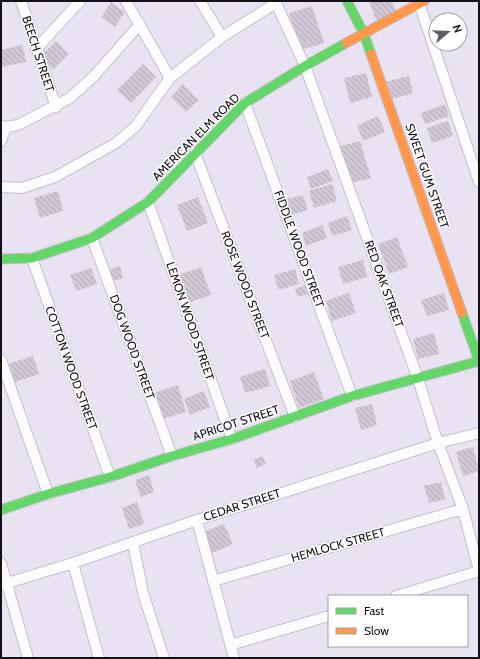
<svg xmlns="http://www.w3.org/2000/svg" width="480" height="659" viewBox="0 0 480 659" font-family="Cabin,sans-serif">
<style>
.building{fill:url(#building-back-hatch)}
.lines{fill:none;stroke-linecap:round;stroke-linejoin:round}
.street-casing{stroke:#c4bfcb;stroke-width:12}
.fast-casing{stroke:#c4bfcb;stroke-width:11}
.slow-casing{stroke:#c4bfcb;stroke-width:11}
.street{stroke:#fcfbfd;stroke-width:10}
.fast{stroke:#63d668;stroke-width:9}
.slow{stroke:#ff974d;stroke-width:9}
.labels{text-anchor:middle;stroke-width:3;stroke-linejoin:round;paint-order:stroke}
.street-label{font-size:12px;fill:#15111a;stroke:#fff}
</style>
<defs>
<pattern id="building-back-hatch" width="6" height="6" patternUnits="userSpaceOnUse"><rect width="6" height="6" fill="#d0c8d6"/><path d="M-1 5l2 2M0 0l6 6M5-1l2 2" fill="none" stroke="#b2abb7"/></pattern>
</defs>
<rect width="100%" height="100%" fill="#e9e2f2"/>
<path class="building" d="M369 1H392L397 13 376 20Z
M111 2 125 12 115 27 101 17Z
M312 6 324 43 301 50 289 13Z
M56 41 69 54 53 70 40 57Z
M22 45 26 62 2 67 1 50Z
M143 64 156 77 131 103 117 90Z
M366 73 372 97 350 103 344 78Z
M409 76 413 93 389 100 385 82Z
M183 84 199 100 186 112 171 97Z
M445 104 449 116 425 124 421 113Z
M378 116 385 132 363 141 357 126Z
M448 121 453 136 432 143 427 128Z
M360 141 371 178 350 183 340 146Z
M328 169 333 181 311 189 307 177Z
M332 184 337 201 314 208 309 191Z
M58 191 63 211 40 218 34 198Z
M303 195 308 210 291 215 286 199Z
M198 197 208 223 187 231 177 205Z
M347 216 352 230 332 236 328 223Z
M322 225 327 238 306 246 302 233Z
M397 237 408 267 389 274 378 244Z
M363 260 367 277 343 284 338 267Z
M120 266 123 278 111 281 108 270Z
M201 267 211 295 188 303 178 275Z
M91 268 97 284 76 291 70 275Z
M295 269 299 284 278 290 274 275Z
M305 285 308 294 298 297 295 289Z
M349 293 356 313 332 321 326 301Z
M444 293 449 310 427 316 421 300Z
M434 333 439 354 418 359 413 339Z
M33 356 39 374 15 382 9 364Z
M265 369 270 386 245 393 240 377Z
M314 372 324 399 299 408 290 381Z
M178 385 186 412 162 419 154 393Z
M204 391 210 407 190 415 184 399Z
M372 404 377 425 361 430 355 408Z
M473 447 479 471 463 476 456 452Z
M263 456 266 464 257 468 253 460Z
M149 475 154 492 141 497 135 480Z
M441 482 445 499 429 503 424 486Z
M137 502 144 524 129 529 122 508Z
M224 524 233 544 210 554 201 533Z"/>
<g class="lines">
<defs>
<path id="street" d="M21 1 56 107
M126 1 170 78
M200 1 222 37
M275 1 305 66 418 379 438 443 463 509 479 571 396 596
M419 3 479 182
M36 49 80 1
M245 103 352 396
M1 126 6 127 18 125 70 98 94 76 140 24
M1 141 6 127
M195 153 295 417
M1 187 22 188 55 177 116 143 136 126 170 78 222 37 276 3
M148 202 232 439
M92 238 172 456
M32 258 110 477
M1 360 48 494
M197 520 234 658
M133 543 143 593 164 658
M1 563 28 658
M73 563 99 658
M213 581 463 509
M1 585 73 563 197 520 438 443 479 433
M230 645 329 616"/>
<path id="fast" d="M347 1 364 34 371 54
M1 259 32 258 92 238 148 202 245 103 305 66 346 43
M1 510 48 494 110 477 172 456 232 439 352 396 479 361 462 313"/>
<path id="slow" d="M346 43 424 1
M371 54 462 313"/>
</defs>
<use href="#street" class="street-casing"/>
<use href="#fast" class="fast-casing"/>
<use href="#slow" class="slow-casing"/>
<use href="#street" class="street"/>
<use href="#fast" class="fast"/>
<use href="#slow" class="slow"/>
</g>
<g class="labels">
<g class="street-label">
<text transform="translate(38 54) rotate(72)" y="4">BEECH STREET</text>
<text transform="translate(196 137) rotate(-45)" y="4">AMERICAN ELM ROAD</text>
<text transform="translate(427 176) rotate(71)" y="4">SWEET GUM STREET</text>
<text transform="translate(299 249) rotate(70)" y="4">FIDDLE WOOD STREET</text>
<text transform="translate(384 284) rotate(70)" y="4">RED OAK STREET</text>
<text transform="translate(245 285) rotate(69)" y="4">ROSE WOOD STREET</text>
<text transform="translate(190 321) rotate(71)" y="4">LEMON WOOD STREET</text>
<text transform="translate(132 347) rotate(70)" y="4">DOG WOOD STREET</text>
<text transform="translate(71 368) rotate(70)" y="4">COTTON WOOD STREET</text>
<text transform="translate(236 423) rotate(-18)" y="4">APRICOT STREET</text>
<text transform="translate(242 505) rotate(-18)" y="4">CEDAR STREET</text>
<text transform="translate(338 545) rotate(-16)" y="4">HEMLOCK STREET</text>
</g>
</g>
<rect width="480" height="659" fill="none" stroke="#15111a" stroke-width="4"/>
<rect x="328" y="595" width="140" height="52" fill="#ffffff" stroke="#a1a0a3"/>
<rect x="336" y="608" width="20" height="6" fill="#63d668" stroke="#a1a0a3"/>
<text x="364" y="615" font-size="12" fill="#15111a">Fast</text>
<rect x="336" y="628" width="20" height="6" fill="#ff974d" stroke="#a1a0a3"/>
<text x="364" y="635" font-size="12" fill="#15111a">Slow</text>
<g transform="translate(448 32) rotate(71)"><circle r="19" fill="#ffffff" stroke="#a1a0a3"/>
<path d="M0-3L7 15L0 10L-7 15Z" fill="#5f5a66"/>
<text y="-6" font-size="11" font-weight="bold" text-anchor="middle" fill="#15111a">N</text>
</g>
</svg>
